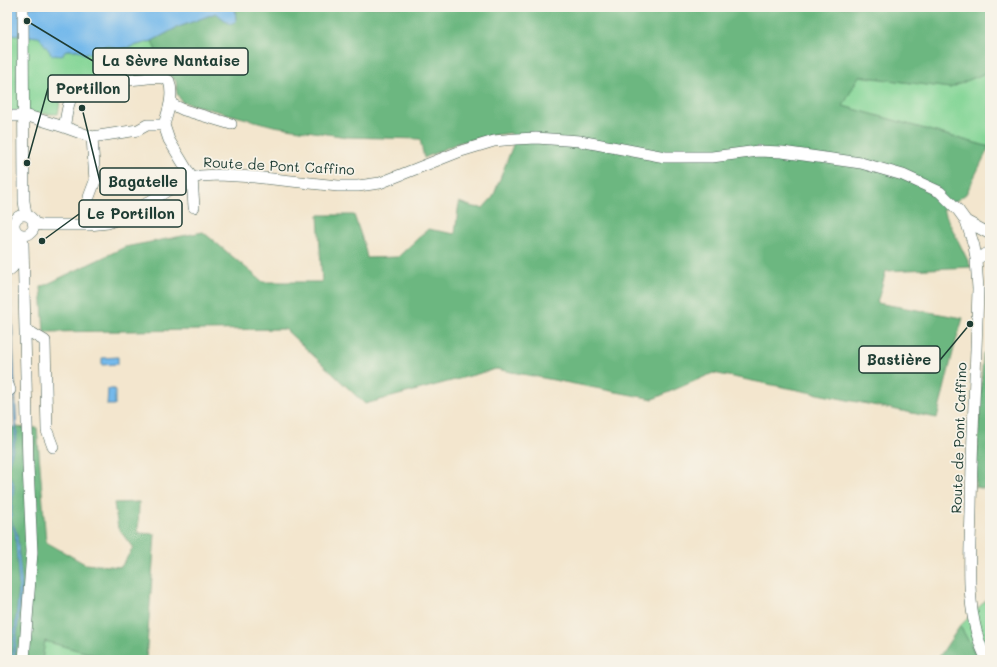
<svg xmlns="http://www.w3.org/2000/svg" width="997" height="667" viewBox="0 0 997 667" font-family="Mali,sans-serif">
<style>
.green{fill:#85d697;stroke:#528a66}
.forest{fill:#6cb780;stroke:#467a5a}
.water{fill:#75b9eb;stroke:#4a7b90}
.lines{fill:none;stroke-linecap:round;stroke-linejoin:round}
.minor-casing{stroke:#3f564b;stroke-width:12}
.minor{stroke:#fff;stroke-width:11}
.labels{text-anchor:middle;stroke-width:3.5;stroke-linejoin:round;paint-order:stroke}
.street-label{font-size:14px;fill:#1f3d34;stroke:#f7f3e8}
.leader{fill:none;stroke:#1f3d34;stroke-width:1.5}
.callout-dot{fill:#1f3d34;stroke:#f7f3e8;stroke-width:1.5}
.callout{fill:#f7f3e8;stroke:#1f3d34;stroke-width:1.5}
.callout-label{font-size:15px;text-anchor:middle;font-weight:bold;fill:#1f3d34}
</style>
<rect width="100%" height="100%" fill="#f7f3e8"/>
<filter id="ink" filterUnits="userSpaceOnUse"><feTurbulence type="fractalNoise" baseFrequency=".025" numOctaves="2"/><feDisplacementMap in="SourceGraphic" scale="8" xChannelSelector="R" yChannelSelector="G"/><feConvolveMatrix kernelMatrix="1 2 1 2 8 2 1 2 1" color-interpolation-filters="sRGB"/></filter>
<filter id="wash" filterUnits="userSpaceOnUse"><feTurbulence type="fractalNoise" baseFrequency=".012" numOctaves="4" result="noise"/><feDisplacementMap in="SourceGraphic" scale="16" xChannelSelector="R" yChannelSelector="G"/><feGaussianBlur stdDeviation="0.9" result="paint"/><feColorMatrix in="noise" values="0 0 0 0 0 0 0 0 0 0 0 0 0 0 0 0 0 1.4 0 .05"/><feComposite in="paint" operator="in"/></filter>
<g filter="url(#wash)">
<rect width="100%" height="100%" fill="#f3e6ce"/>
<path class="green" d="M10 34 39 37 66 50H78L90 53 107 45 126 48 152 41 165 72 71 84 61 97 58 114 7 113V36Z
M990 71V147L843 106 858 76 950 88Z
M985 601 990 604V660H979L960 626Z
M45 641 109 659 113 660H42Z"/>
<path class="forest" d="M235 7H990V71L950 88 859 76 843 106 989 147 966 194 943 210 971 267 886 271 877 303 963 318 954 348 937 418 713 373 653 399 496 369 365 404 285 329 44 332 41 287 125 247 203 232 263 282H322L318 215H354L364 244 367 258 398 257 428 229 455 234 459 202 473 207 483 208 493 197 513 145 511 133 488 136 458 143 424 158 420 139 347 137 274 126 182 102 177 94 176 81 165 72 152 41 176 28 216 13 236 21Z
M983 353 990 355V487L988 489 975 487Z
M7 427 37 428 46 542 85 564 121 567 133 548 118 528 114 503 139 502 138 533 155 534 146 660H113L45 641 42 660H7Z
M960 626 979 660H937Z"/>
<path class="water" d="M7 7H235L236 21 231 25 216 13 176 28 152 41 126 48 116 49 107 45 90 53 84 54 78 50H66L62 56 52 55 39 37 10 34 7 36Z
M7 120H10C12 150 12 181 7 211L9 146Z
M8 275 11 284 10 295 12 315 17 434 7 472 13 481 14 487 11 520 17 533 22 587 14 660H12L19 588 15 533 9 517 12 485 7 476V464L15 435 10 314C9 304 9 296 9 287 9 282 7 279 8 275Z
M118 357V364L102 365V358Z
M108 389H115V405H107Z"/>
</g>
<g filter="url(#ink)">
<g class="lines">
<defs>
<path id="minor" d="M23 7 24 201 26 215
M171 104 184 110 231 124
M7 116H28L64 127 92 137 138 130 147 125H164L169 140 192 178 194 207
M64 127C67 116 67 97 78 90 87 85 154 76 164 78 164 78 169 81 169 81 174 96 168 111 164 125
M89 197 95 181 92 137
M14 225a10 10 0 1 1 20 0a10 10 0 1 1-20 0Z
M966 221 990 234
M33 223 42 225H89L108 223 130 214 181 182 200 176 219 175 254 177 338 186H358L380 183 461 151 494 141 516 139 536 138 580 141 665 157H712L758 151 782 152 861 163 903 175 940 192 958 210 966 221 974 246 976 259 978 289C976 363 972 436 971 510 970 558 964 616 987 660
M20 235 23 243 28 466 32 552 24 660
M976 259 990 252
M7 272 13 267 14 237 17 233
M25 329 45 341 47 431 53 447
M7 382 10 390"/>
</defs>
<use href="#minor" class="minor-casing"/>
<use href="#minor" class="minor"/>
</g>
</g>
<g class="labels">
<g class="street-label">
<text transform="translate(279 166) rotate(3)" y="5">Route de Pont Caffino</text>
<text transform="translate(959 438) rotate(-88)" y="5">Route de Pont Caffino</text>
</g>
</g>
<path class="leader" d="M27 21L93 61M27 163L48 88M82 108L100 182M42 241L79 214M970 324L940 360"/>
<g class="callout-dot">
<circle cx="27" cy="21" r="4"/>
<circle cx="27" cy="163" r="4"/>
<circle cx="82" cy="108" r="4"/>
<circle cx="42" cy="241" r="4"/>
<circle cx="970" cy="324" r="4"/>
</g>
<g class="callout">
<rect x="93" y="48" width="155" height="27" rx="4"/>
<rect x="48" y="75" width="81" height="27" rx="4"/>
<rect x="100" y="168" width="86" height="27" rx="4"/>
<rect x="79" y="200" width="103" height="27" rx="4"/>
<rect x="859" y="346" width="81" height="27" rx="4"/>
</g>
<g class="callout-label">
<text x="171" y="66">La Sèvre Nantaise</text>
<text x="88" y="94">Portillon</text>
<text x="143" y="187">Bagatelle</text>
<text x="131" y="219">Le Portillon</text>
<text x="899" y="365">Bastière</text>
</g>
<rect width="997" height="667" fill="none" stroke="#f7f3e8" stroke-width="24"/>
</svg>
